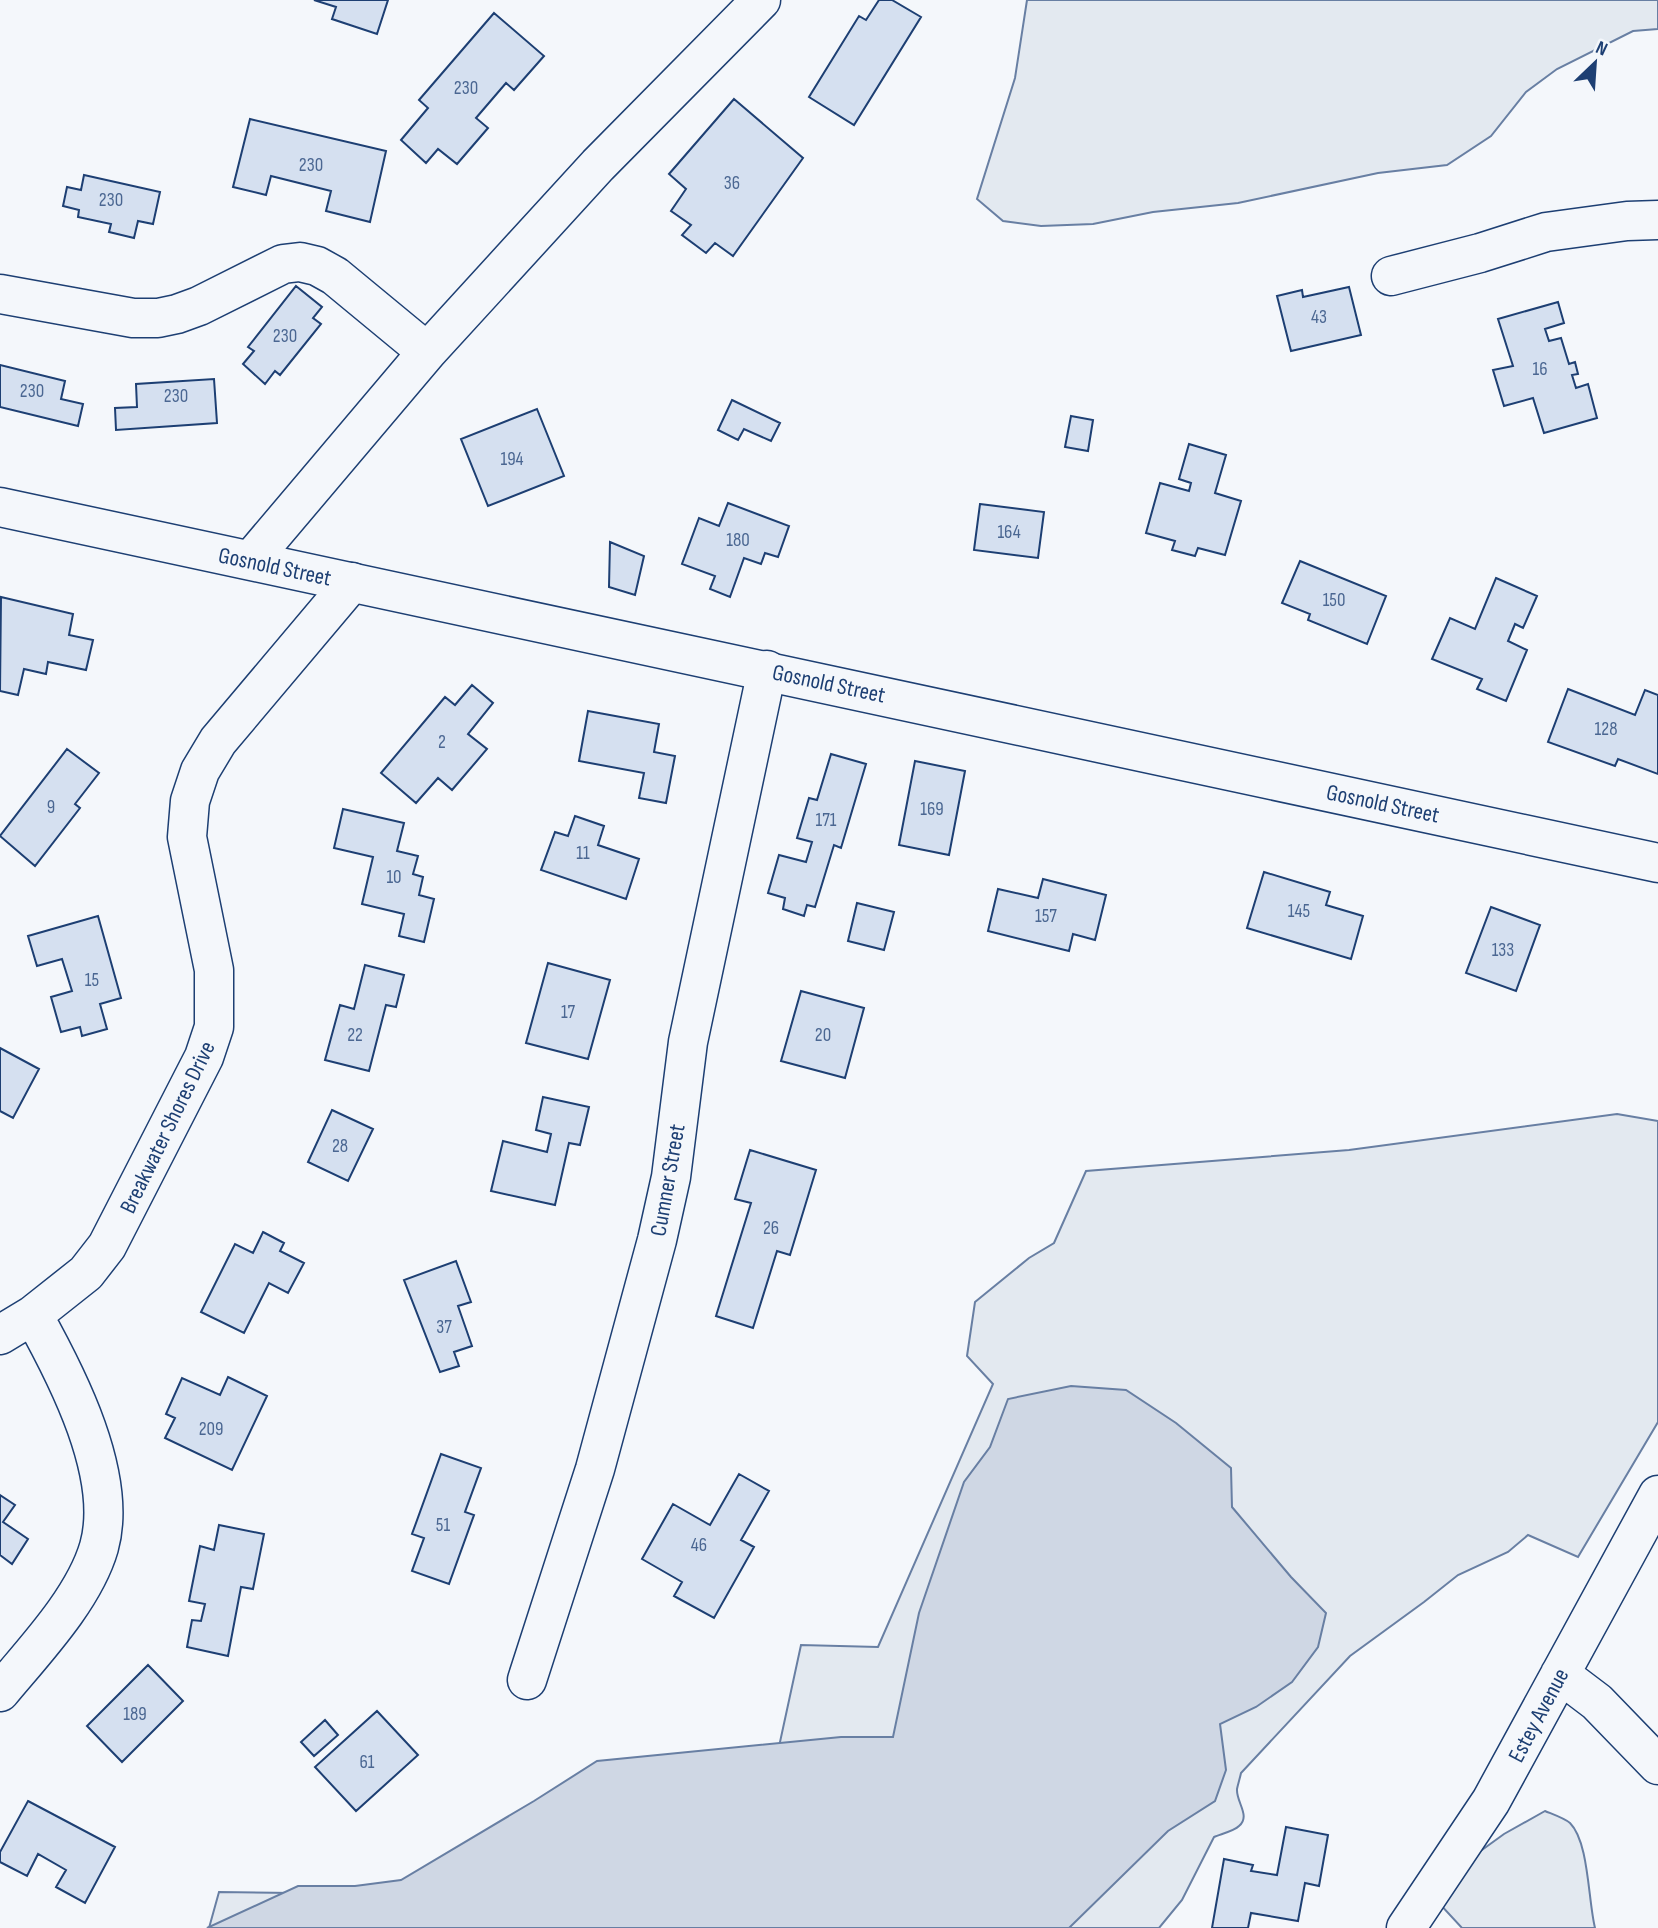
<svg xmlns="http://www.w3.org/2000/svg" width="1658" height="1928" viewBox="0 0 1658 1928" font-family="'Sofia Sans Condensed',sans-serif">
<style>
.green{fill:#e3e9f0;stroke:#687fa3;stroke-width:2}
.water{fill:#cfd7e4;stroke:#687fa3;stroke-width:2}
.building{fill:#d5e0f0;stroke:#1d3f73;stroke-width:2}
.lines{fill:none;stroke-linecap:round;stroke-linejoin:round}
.minor-casing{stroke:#1d3f73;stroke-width:41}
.major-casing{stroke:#1d3f73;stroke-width:41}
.minor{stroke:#f4f7fb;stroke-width:38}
.major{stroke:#f4f7fb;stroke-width:38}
.labels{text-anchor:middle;stroke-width:5;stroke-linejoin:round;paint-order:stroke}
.number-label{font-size:19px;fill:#4b6792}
.street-label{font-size:23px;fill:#1d3f73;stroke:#f4f7fb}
</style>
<rect width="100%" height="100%" fill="#f4f7fb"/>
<path class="green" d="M1027 0H1658V29L1633 31 1557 69 1526 92 1491 136 1447 165 1378 173 1238 203 1153 212 1093 224 1041 226 1003 221 977 199 1015 78Z
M1617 1114 1658 1121V1422L1578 1557 1528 1535 1508 1552 1458 1575 1424 1602 1350 1656 1241 1773C1240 1778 1238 1784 1237 1789 1236 1802 1251 1816 1239 1826 1234 1831 1221 1834 1214 1837L1182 1900 1159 1928H209L219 1892 746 1899 801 1645 878 1647 993 1384 967 1356 975 1302 1029 1258 1054 1243 1086 1171 1349 1150Z
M1545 1811C1552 1814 1564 1818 1570 1823 1589 1842 1588 1900 1595 1928H1462L1437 1901 1464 1863 1504 1834Z"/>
<path class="water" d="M1071 1386 1126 1390 1176 1423 1231 1468 1232 1507 1291 1577 1326 1613 1318 1647 1292 1682 1256 1707 1220 1724 1226 1770 1215 1801 1168 1831 1069 1928H207L298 1886H355L401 1880 534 1801 597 1761 841 1737H893L919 1613 964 1482 990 1447 1008 1399Z"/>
<path class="building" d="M314 0H388L377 34 332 19 336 7Z
M879 0H892L921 17 854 125 809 97 859 16 866 20Z
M494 13 544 56 514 90 506 83 476 118 488 128 457 164 438 149 426 163 401 140 428 108 419 100Z
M734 99 803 158 733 256 715 243 706 253 682 235 691 225 671 211 686 189 669 174Z
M250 119 386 151 370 222 326 211 331 191 271 176 266 195 233 187Z
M84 175 160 192 153 224 138 221 134 238 109 232 111 224 78 217 79 210 63 206 67 187 81 190Z
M296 286 322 307 313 318 321 324 280 375 275 371 265 384 243 364 254 351 248 347Z
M1349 287 1361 335 1291 351 1277 296 1302 290 1303 297Z
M1558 302 1564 323 1545 329 1549 341 1561 338 1569 364 1575 362 1578 374 1572 375 1576 388 1588 384 1597 418 1544 433 1533 398 1504 406 1493 370 1513 366 1498 319Z
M0 365 65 381 61 399 83 404 78 426 0 407Z
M214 379 217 423 116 430 115 408 137 407 136 384Z
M732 400 780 423 771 441 744 429 738 440 718 430Z
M537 409 564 476 488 506 461 439Z
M1071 416 1093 420 1088 451 1065 447Z
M1189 444 1226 455 1215 493 1241 501 1225 555 1198 548 1195 556 1172 550 1175 541 1146 533 1160 483 1189 491 1191 483 1179 479Z
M728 503 789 526 778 557 765 553 761 564 744 558 730 597 710 589 715 576 682 564 699 518 719 526Z
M980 504 1044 512 1038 558 974 550Z
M610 542 644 556 635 595 609 587Z
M1300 561 1386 596 1367 644 1308 620 1310 614 1282 603Z
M1496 578 1537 596 1523 628 1515 624 1508 641 1527 650 1506 701 1477 689 1482 679 1432 659 1450 618 1475 629Z
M1 597 73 614 69 635 93 640 86 670 48 662 46 674 24 669 18 695 0 691Z
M472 685 493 703 468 734 487 749 452 790 438 778 416 803 381 773 445 697 455 705Z
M1568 689 1635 715 1645 690 1658 695V774L1618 759 1615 766 1548 742Z
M588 711 659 724 654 752 675 756 666 803 639 798 644 773 579 761Z
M67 749 99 773 75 804 80 808 35 866 0 836Z
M831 754 866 764 841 848 834 845 815 907 807 905 804 916 783 909 785 898 768 893 779 855 806 862 812 842 797 838 809 798 817 800Z
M915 761 965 771 949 855 899 845Z
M343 809 404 823 397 851 418 856 413 874 423 877 419 895 434 899 424 942 399 936 404 914 362 904 373 857 334 848Z
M575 816 604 826 598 845 639 859 626 899 541 870 555 832 568 836Z
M1264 872 1330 892 1326 905 1363 916 1351 959 1247 928Z
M1043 879 1106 895 1095 940 1073 934 1069 951 988 931 998 889 1038 898Z
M857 903 894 912 884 950 848 941Z
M1491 907 1540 925 1516 991 1466 973Z
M98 916 121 998 100 1004 107 1029 82 1036 80 1027 61 1032 51 997 72 991 62 959 37 966 28 936Z
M548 963 610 980 588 1059 526 1043Z
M365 965 404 975 396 1007 386 1005 369 1071 325 1060 340 1005 354 1009Z
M801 991 864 1008 845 1078 781 1061Z
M0 1048 39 1069 13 1118 0 1111Z
M543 1097 589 1107 580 1145 569 1143 555 1205 491 1191 503 1141 547 1152 551 1134 536 1130Z
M332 1110 373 1129 348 1181 308 1162Z
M750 1150 816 1170 790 1255 777 1251 753 1328 716 1316 751 1203 735 1199Z
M263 1232 284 1243 280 1251 304 1263 288 1293 269 1283 244 1333 201 1312 235 1244 253 1253Z
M456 1261 471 1302 458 1306 472 1346 454 1352 459 1366 440 1372 404 1280Z
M228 1377 267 1396 232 1470 165 1438 175 1418 166 1414 182 1378 220 1395Z
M441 1454 481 1468 465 1512 474 1515 449 1584 412 1571 424 1538 412 1534Z
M739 1474 769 1491 741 1540 754 1547 714 1618 674 1596 682 1582 642 1559 673 1504 710 1525Z
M0 1495 15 1505 3 1522 28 1539 12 1564 0 1555Z
M219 1525 264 1534 253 1589 241 1587 228 1656 187 1647 192 1620 201 1621 205 1604 189 1601 200 1546 214 1550Z
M148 1665 183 1701 122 1762 87 1726Z
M377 1711 418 1755 356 1811 315 1767Z
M325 1720 338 1735 314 1756 301 1742Z
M28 1801 115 1847 85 1903 56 1887 66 1870 38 1854 27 1876 0 1862V1852Z
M1286 1827 1328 1835 1319 1886 1305 1883 1298 1921 1251 1913 1248 1928H1212L1224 1859 1253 1865 1251 1871 1277 1875Z"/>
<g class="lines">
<defs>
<path id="minor" d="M1391 276 1480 253 1546 232 1627 221 1658 220
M0 294 133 318H158L177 314 199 306 283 264 300 262 317 266 335 276 427 352
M251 560 427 352 598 165 761 0
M33 1315 86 1273 107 1246 204 1057 214 1027V970L187 837 190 801 200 771 218 741 352 582
M0 1335 33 1315C67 1376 119 1476 99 1547 84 1599 34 1651 0 1692
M1560 1674 1597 1702 1658 1765
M527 1680 595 1469 657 1240 671 1177 688 1042 767 670
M1406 1928 1491 1801 1658 1495"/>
<path id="major" d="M0 507 1658 863"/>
</defs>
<use href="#minor" class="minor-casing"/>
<use href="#major" class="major-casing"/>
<use href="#minor" class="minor"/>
<use href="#major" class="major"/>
</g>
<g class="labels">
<g class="number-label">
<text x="466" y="94">230</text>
<text x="311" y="171">230</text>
<text x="732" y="189">36</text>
<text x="111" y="206">230</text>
<text x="1319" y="323">43</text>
<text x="285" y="342">230</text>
<text x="1540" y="375">16</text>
<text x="32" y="397">230</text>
<text x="176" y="402">230</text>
<text x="512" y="465">194</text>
<text x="1009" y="538">164</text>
<text x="738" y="546">180</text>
<text x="1334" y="606">150</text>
<text x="1606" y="735">128</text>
<text x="442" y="748">2</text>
<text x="51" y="813">9</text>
<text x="932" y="815">169</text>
<text x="826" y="826">171</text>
<text x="583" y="859">11</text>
<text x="394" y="883">10</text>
<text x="1299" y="917">145</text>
<text x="1046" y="922">157</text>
<text x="1503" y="956">133</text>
<text x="92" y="986">15</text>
<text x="568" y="1018">17</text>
<text x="355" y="1041">22</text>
<text x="823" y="1041">20</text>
<text x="340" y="1152">28</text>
<text x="771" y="1234">26</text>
<text x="444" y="1333">37</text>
<text x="211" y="1435">209</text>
<text x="443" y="1531">51</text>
<text x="699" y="1551">46</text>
<text x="135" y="1720">189</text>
<text x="367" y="1768">61</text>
</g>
<g class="street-label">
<text transform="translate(275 566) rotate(12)" y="8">Gosnold Street</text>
<text transform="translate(829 683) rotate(12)" y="8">Gosnold Street</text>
<text transform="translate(1383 803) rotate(12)" y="8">Gosnold Street</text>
<text transform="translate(167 1127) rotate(-64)" y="8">Breakwater Shores Drive</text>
<text transform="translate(667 1180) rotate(-80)" y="8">Cumner Street</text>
<text transform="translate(1538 1715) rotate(-62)" y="8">Estey Avenue</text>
</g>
</g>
<g transform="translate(1595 63) rotate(25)" stroke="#f4f7fb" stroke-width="5" paint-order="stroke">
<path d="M0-5L12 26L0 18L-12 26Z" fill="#1d3f73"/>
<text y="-10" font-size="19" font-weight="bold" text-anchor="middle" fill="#1d3f73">N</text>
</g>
</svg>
